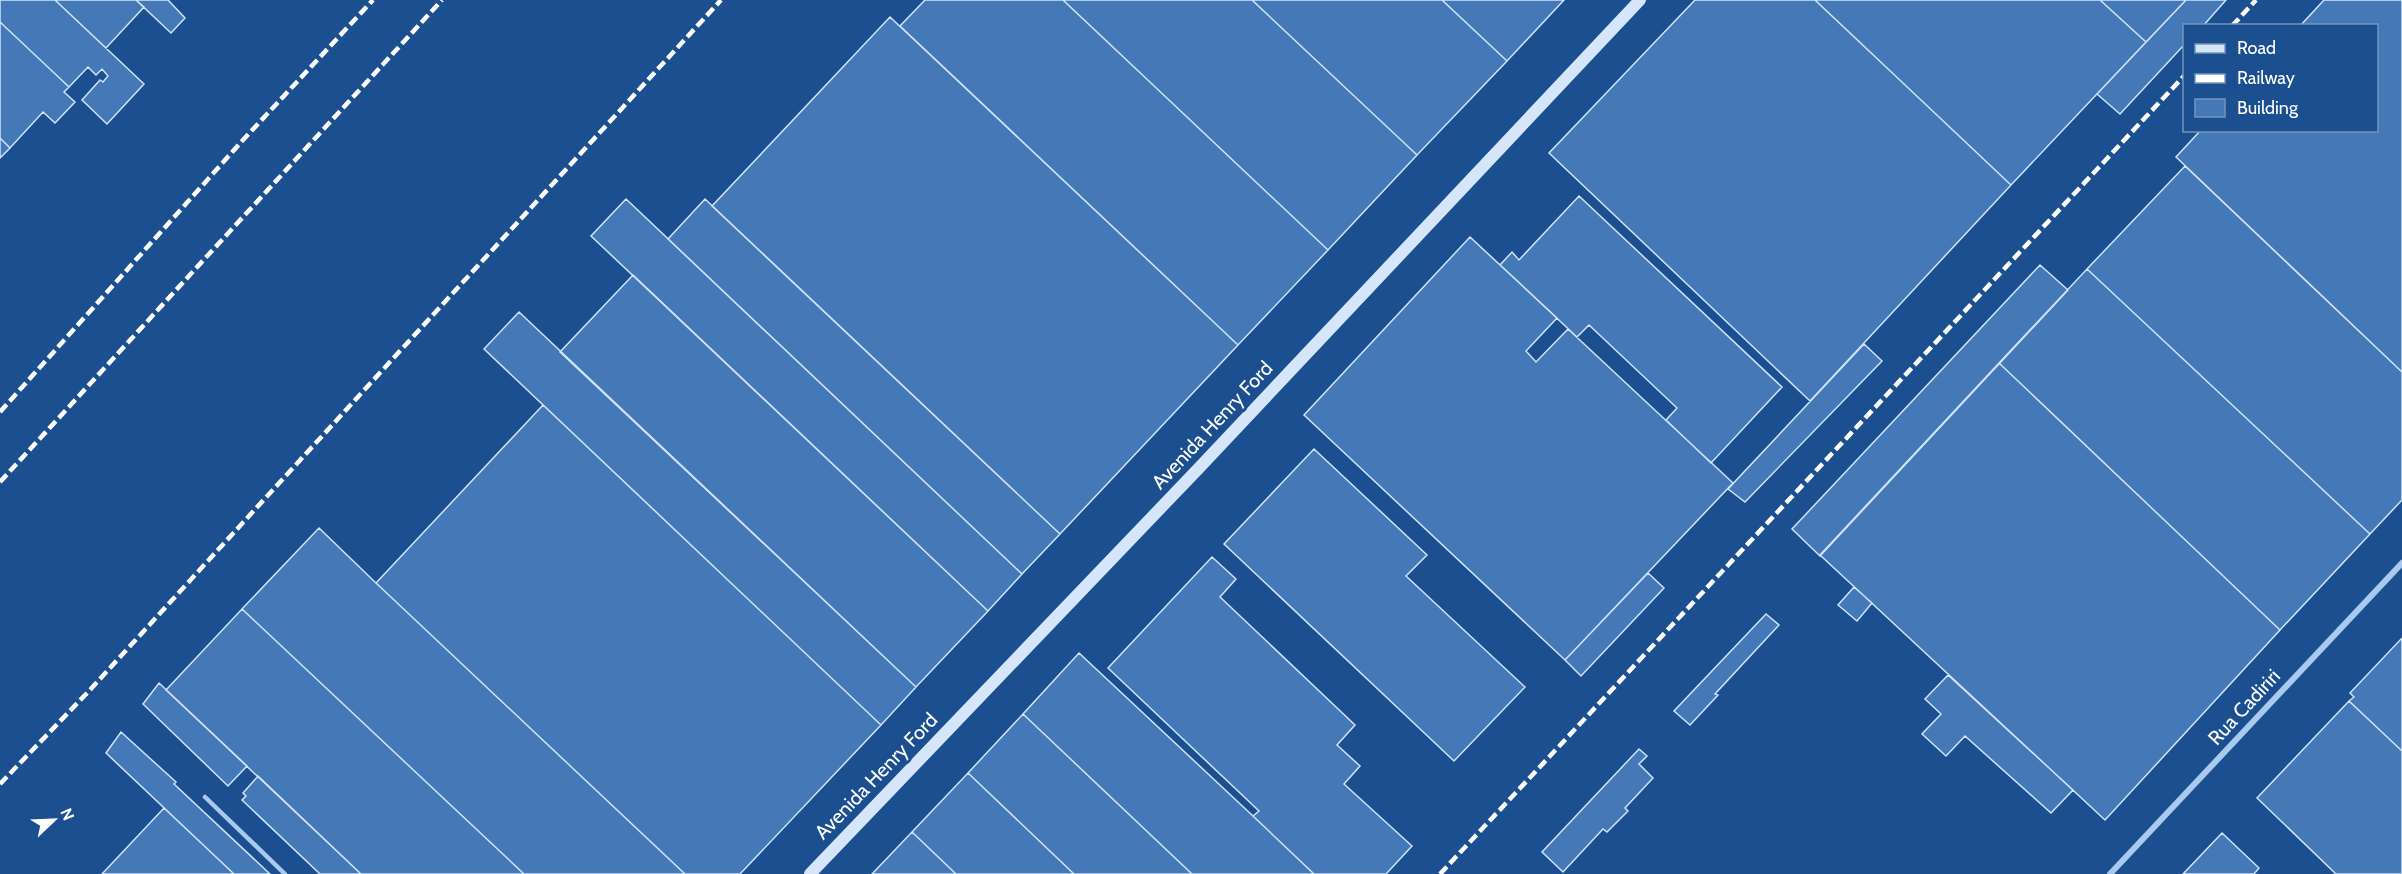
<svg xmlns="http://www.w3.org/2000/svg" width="2402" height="874" viewBox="0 0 2402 874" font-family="Cabin,sans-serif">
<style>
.building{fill:#4478b7;stroke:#cfe3fa;stroke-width:1.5}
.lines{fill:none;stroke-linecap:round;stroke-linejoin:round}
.lane{stroke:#a9c9ee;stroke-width:4.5}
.street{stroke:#a9c9ee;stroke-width:6}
.secondary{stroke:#d6e6fa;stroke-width:12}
.rail{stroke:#fff;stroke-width:4.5;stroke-dasharray:10 4.5;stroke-linecap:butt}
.labels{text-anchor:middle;stroke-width:6;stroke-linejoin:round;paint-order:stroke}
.street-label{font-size:20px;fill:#fff;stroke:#1b4f8f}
</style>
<rect width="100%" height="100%" fill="#1b4f8f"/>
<path class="building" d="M0 0H55L144 84 107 124 82 100 100 80 103 82 108 76 102 69 96 75 88 67 69 87 0 22Z
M55 0H136L144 7 106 48Z
M136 0H168L185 18 171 33Z
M925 0H1063L1328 250 1238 345 900 26Z
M1063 0H1252L1417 155 1328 250Z
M1252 0H1442L1507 61 1417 155Z
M1442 0H1564L1507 61Z
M1695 0H1815L2011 185 1810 401 1549 153Z
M1815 0H2100L2146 42 2011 185Z
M2100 0H2186L2146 42Z
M2186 0H2226L2203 26H2184V45L2120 114 2097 94Z
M2324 0H2402V372L2176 157 2201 130H2376V26H2300Z
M890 17 1238 345 1060 534 712 206Z
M0 22 69 87 64 92 75 102 55 123 43 112 10 148 0 138Z
M0 138 10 148 0 158Z
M2185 166 2402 372V500L2370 534 2087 269Z
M1579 196 1782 387 1711 463 1666 420 1677 408 1589 325 1577 337 1500 265 1512 252 1519 260Z
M626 199 1022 574 988 611 591 236Z
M705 199 1060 534 1022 574 668 239Z
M1470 237 1557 318 1526 351 1536 362 1568 329 1733 483 1565 660 1304 415Z
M2040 265 2068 290 1820 556 1792 529Z
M2087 269 2370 534 2280 630 1999 363Z
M633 275 988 611 916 687 560 352Z
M519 312 916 687 881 725 484 349Z
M1864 344 1882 361 1745 502 1728 489Z
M1999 363 2280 630 2105 820 1820 555Z
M543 405 881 725 740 874H685L376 583Z
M1314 449 1427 555 1406 576 1525 687 1454 761 1224 544Z
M319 528 376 583 685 874H524L242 609Z
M1212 557 1236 579 1220 597 1355 725 1337 745 1360 766 1344 784 1412 846 1386 874H1314L1253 816 1259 811 1108 668Z
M1648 573 1664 588 1581 676 1565 660Z
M1854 587 1872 603 1857 621 1838 605Z
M242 609 524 874H361L166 690Z
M1766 614 1779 625 1715 694 1718 695 1690 725 1674 711Z
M2402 638V751L2349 701 2354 697 2350 693Z
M1079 653 1253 816 1314 874H1192L1023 714Z
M1948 675 2073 790 2051 813 1965 736 1946 756 1922 734 1941 714 1925 699Z
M159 683 247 766 228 786 143 704Z
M2349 701 2402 751V874H2336L2257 798Z
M1023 714 1192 874H1074L968 773Z
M121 732 176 782 174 784 270 874H234L106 753Z
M1639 749 1647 756 1639 764 1653 778 1625 808 1628 811 1607 832 1603 829 1563 872 1542 852Z
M968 773 1074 874H956L912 832Z
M258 776 361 874H320L242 800 246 796 243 793Z
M164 808 234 874H102Z
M912 832 956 874H872Z
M2222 833 2259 868 2254 874H2183Z"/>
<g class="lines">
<path class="lane" d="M205 797 285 874"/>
<path class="street" d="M2110 874 2402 563"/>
<path class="secondary" d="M810 874 1198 469 1640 0"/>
<path class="rail" d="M2232 26 2256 0
M0 412 243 140 373 0
M0 482 442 0
M0 784 88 692 721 0
M1440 874 2184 76"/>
</g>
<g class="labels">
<g class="street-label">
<text transform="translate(1212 425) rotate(-47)" y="7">Avenida Henry Ford</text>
<text transform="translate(2244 707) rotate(-47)" y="7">Rua Cadiriri</text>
<text transform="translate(876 776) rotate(-46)" y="7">Avenida Henry Ford</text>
</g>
</g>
<rect x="2183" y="24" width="195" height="108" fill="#1b4f8f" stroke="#7695bc" stroke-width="1.5"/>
<rect x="2195" y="44" width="30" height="9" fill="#d6e6fa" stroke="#7695bc" stroke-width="1.5"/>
<text x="2237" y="54" font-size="18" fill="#ffffff">Road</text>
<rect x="2195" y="74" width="30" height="9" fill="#ffffff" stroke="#7695bc" stroke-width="1.5"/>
<text x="2237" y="84" font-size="18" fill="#ffffff">Railway</text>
<rect x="2195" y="99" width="30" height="18" fill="#4478b7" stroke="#7695bc" stroke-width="1.5"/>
<text x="2237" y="114" font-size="18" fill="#ffffff">Building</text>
<g transform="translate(54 820) rotate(67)" stroke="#1b4f8f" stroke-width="4.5" paint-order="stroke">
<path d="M0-4.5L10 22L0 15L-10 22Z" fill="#ffffff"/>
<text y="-9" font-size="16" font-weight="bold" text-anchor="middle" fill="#ffffff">N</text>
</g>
</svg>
